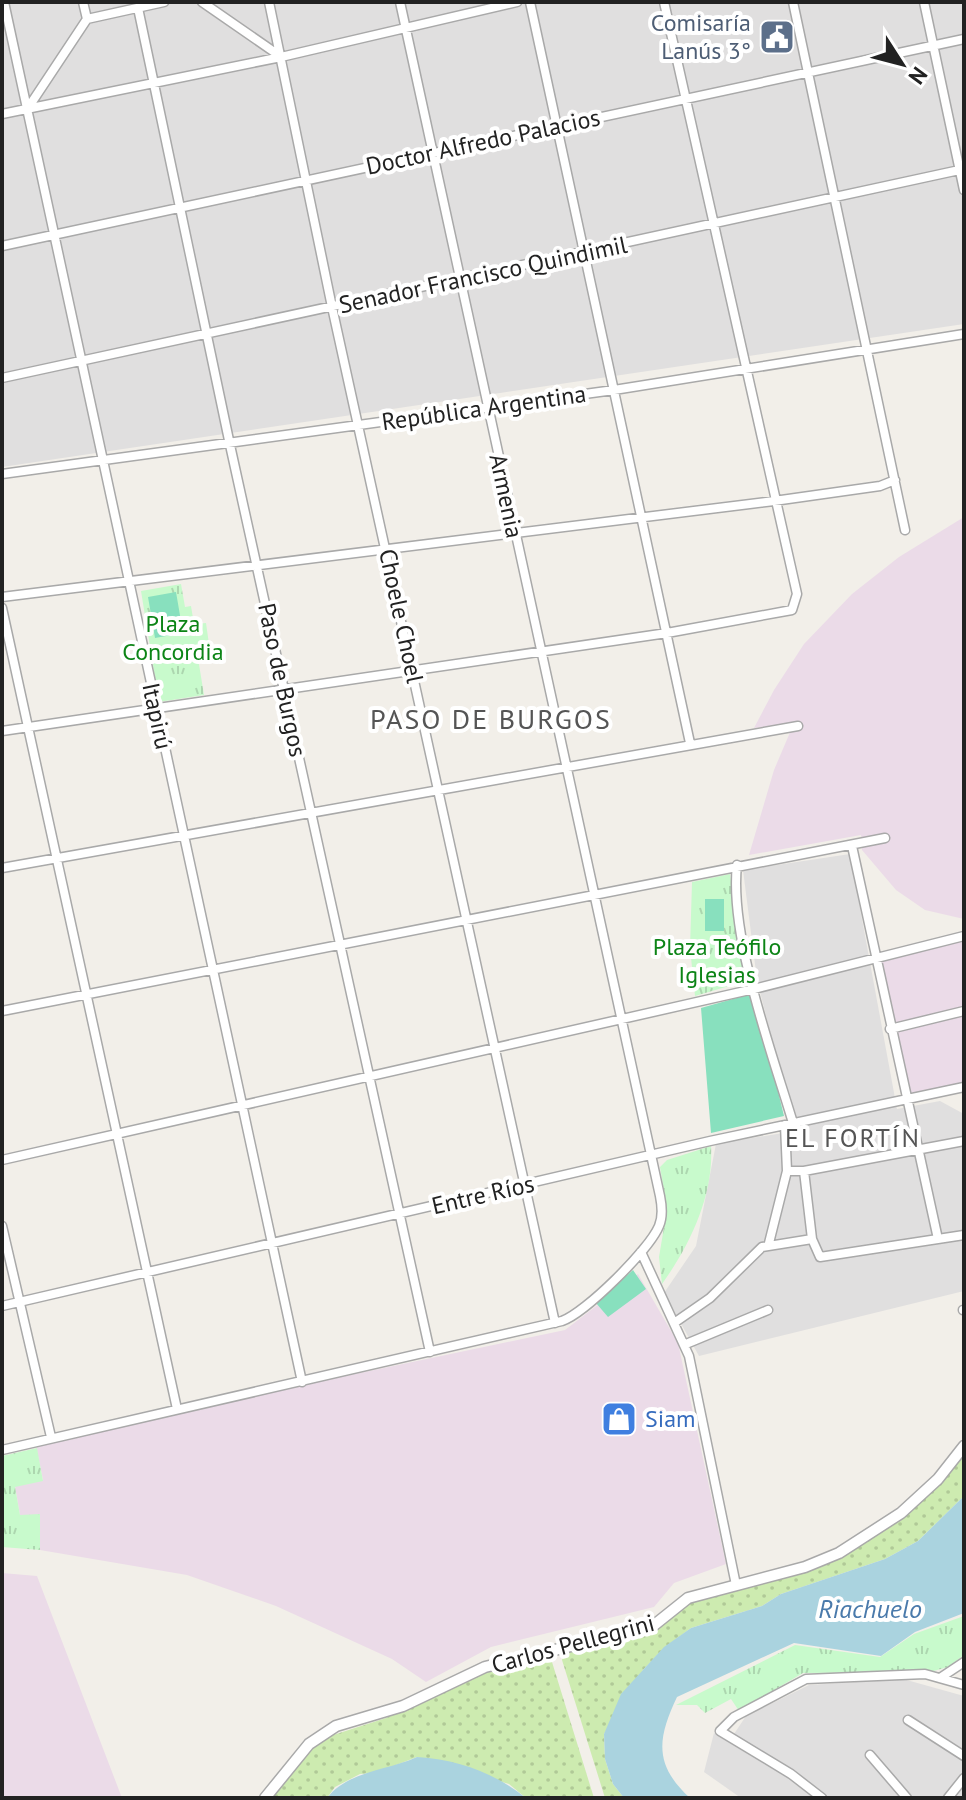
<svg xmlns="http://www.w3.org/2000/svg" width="966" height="1800" viewBox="0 0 966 1800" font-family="'PT Sans',sans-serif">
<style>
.residential{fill:#e0dfdf}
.industrial{fill:#ebdbe8}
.grass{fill:url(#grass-dots)}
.park{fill:url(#park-tufts)}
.pitch{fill:#88e0be}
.water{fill:#aad3df}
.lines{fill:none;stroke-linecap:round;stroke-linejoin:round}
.minor-casing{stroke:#a9a9a9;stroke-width:11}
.tertiary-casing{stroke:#a9a9a9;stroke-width:13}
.minor{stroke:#fff;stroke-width:8}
.tertiary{stroke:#fff;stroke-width:10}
.labels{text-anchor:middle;stroke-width:8;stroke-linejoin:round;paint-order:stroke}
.service-label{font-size:24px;fill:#4e5e75;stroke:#fff;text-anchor:end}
.street-label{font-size:24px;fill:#222;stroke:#fff}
.park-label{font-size:24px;fill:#0c8416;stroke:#fff}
.shop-label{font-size:24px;fill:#366cbe;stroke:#fff;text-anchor:start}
.neighbourhood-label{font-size:26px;letter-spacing:2px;fill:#555;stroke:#fff}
.water-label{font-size:26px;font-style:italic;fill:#4a7aab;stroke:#fff}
.quarter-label{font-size:28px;letter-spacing:2px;fill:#555;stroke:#fff}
</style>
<defs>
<pattern id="grass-dots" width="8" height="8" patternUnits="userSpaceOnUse" patternTransform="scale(2)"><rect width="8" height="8" fill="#cdebb0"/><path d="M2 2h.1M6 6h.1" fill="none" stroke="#b0c997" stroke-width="1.8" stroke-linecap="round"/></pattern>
<pattern id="park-tufts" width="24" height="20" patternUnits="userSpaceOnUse" patternTransform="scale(2)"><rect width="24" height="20" fill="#c8facc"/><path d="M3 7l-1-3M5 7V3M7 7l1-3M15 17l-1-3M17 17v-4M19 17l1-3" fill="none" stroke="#acd6af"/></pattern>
</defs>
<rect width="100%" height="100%" fill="#f2efe9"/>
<path class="residential" d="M2 2H964V324L2 467Z
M850 854 897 1109 940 1101 964 1114V1291L699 1356 664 1293 696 1246 716 1144 795 1131 757 980 743 870Z
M903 1679 964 1696V1798H741L704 1772 714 1733 730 1740 746 1716 809 1685Z"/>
<path class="industrial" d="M964 517V919L925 910 896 890 862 850 861 835 749 855 774 770 794 723 754 728 774 690 804 644 852 594 899 557Z
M964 937V1083L908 1094 873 958Z
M638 1274 678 1343 726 1564 674 1583 654 1607 491 1647 426 1682 392 1659 276 1606 187 1575 40 1550V1515H20L15 1486 43 1480 35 1441 565 1330Z
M2 1573 37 1576 122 1798H2Z"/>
<path class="grass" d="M964 1453V1496L918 1541 885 1559 781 1594 762 1606 691 1628 664 1648 643 1670 604 1734 605 1759 613 1784 624 1798H605L562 1660 565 1650 644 1631 684 1604 807 1568 870 1539Z
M545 1655 552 1662 594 1798H526L509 1784 417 1757 375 1773 360 1774 335 1787 327 1798H272L304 1756 327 1737 386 1718 489 1671Z"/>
<path class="park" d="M181 584 185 607 191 606 194 624 206 623 209 644 196 646 204 695 159 702 141 591Z
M730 874 746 981 695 996 690 948 692 882Z
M711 1146C714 1195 690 1245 662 1284L659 1257 667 1209 660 1167 667 1160Z
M37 1448 43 1481 15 1487 20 1515 40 1514V1550L2 1547V1456Z
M964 1616V1655L948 1667 930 1672 803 1673 739 1711 731 1699 705 1713 697 1705H676L795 1645 880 1657 914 1634Z"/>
<path class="pitch" d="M176 592 183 633 155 638 148 597Z
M705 899H724V931H705Z
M754 993 784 1116 711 1133 701 1008Z
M633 1270 646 1289 608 1317 596 1303Z"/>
<path class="water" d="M964 1496V1613L915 1632 881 1656 794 1643 677 1697C657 1739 654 1765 690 1798H624L613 1784 605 1759 604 1734 621 1694 664 1647 691 1628 762 1606 781 1594 885 1559 918 1541Z
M417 1757C459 1760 493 1772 526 1798H327C348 1771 386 1771 417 1757Z"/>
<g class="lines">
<defs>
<path id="minor" d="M4 2 302 1382
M83 2 87 19
M202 2 280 56
M269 2 332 307 555 1323
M530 2 690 743
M793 2 905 530
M924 2 964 190
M138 8 230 445 430 1352
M87 19 164 2
M28 108 87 19
M2 114 281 57 517 2
M2 246 964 39
M2 378 964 169
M2 474 614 390 964 334
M2 597 774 501 880 486 895 480
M2 608 177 1409
M2 731 667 633 792 610 797 594 664 2
M852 846 938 1239
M737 865C729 936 772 1053 793 1123
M2 868 798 726
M2 1011 885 838
M890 1029 964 1011
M785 1125 787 1171H804L812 1239 820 1257 964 1235
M2 1160 754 989 964 936
M804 1171 964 1141
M2 1226 51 1437
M769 1243 787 1171
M641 1252 689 1356 736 1585
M2 1306 710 1141 964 1087
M963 1310H964
M674 1323 710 1298 762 1247 812 1239
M686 1344 768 1310
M2 1450 562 1321C585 1313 649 1250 659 1226 663 1217 662 1206 660 1196L400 2
M940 1678 964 1662
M908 1720 964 1756
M870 1755 907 1798
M822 1798 791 1774 720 1731 734 1717 806 1679 925 1674 964 1685
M948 1798 964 1778"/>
<path id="tertiary" d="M265 1798 309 1744 336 1726 403 1706 485 1667 653 1626 688 1598 805 1567 839 1553 901 1513 938 1479 964 1446"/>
</defs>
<use href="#minor" class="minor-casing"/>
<use href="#tertiary" class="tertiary-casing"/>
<use href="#minor" class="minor"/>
<use href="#tertiary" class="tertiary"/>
</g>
<defs>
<symbol id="civic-square" viewBox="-11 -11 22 22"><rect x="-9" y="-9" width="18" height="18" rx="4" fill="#5c6f8a" stroke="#fff"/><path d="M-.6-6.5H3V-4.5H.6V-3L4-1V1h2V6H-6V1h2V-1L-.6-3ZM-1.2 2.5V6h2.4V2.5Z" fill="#fff"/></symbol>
<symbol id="shop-square" viewBox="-11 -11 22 22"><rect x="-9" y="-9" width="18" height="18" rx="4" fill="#3f7fe0" stroke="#fff"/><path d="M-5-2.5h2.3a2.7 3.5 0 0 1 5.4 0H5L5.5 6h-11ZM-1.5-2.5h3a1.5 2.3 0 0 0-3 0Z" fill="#fff"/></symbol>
</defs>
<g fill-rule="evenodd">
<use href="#civic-square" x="757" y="17" width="40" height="40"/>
<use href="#shop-square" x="599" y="1399" width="40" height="40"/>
</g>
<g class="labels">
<g class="service-label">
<text x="751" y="31">Comisaría<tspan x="751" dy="28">Lanús 3°</tspan></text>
</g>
<g class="street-label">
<text transform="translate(483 142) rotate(-12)" y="8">Doctor Alfredo Palacios</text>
<text transform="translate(483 275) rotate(-12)" y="8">Senador Francisco Quindimil</text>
<text transform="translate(484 408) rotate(-8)" y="8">República Argentina</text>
<text transform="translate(506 496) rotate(78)" y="8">Armenia</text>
<text transform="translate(401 616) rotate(78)" y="8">Choele Choel</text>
<text transform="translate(282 680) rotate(78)" y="8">Paso de Burgos</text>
<text transform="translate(157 716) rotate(78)" y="8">Itapirú</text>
<text transform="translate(483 1195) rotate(-13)" y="8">Entre Ríos</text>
<text transform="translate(573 1644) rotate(-15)" y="8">Carlos Pellegrini</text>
</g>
<g class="park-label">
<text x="173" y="632">Plaza<tspan x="173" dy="28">Concordia</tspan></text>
<text x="717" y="955">Plaza Teófilo<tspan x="717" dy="28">Iglesias</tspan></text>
</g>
<g class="shop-label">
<text x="645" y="1427">Siam</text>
</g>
<g class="neighbourhood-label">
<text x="853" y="1147">EL FORTÍN</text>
</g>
<g class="water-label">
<text x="870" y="1618">Riachuelo</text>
</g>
<g class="quarter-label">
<text x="491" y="729">PASO DE BURGOS</text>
</g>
</g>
<rect width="966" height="1800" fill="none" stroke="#222222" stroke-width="8"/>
<g transform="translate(902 64) rotate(126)" stroke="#ffffff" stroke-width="6" paint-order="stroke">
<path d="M0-6L14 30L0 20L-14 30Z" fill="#222222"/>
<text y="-12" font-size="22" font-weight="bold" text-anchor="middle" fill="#222222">N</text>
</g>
</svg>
